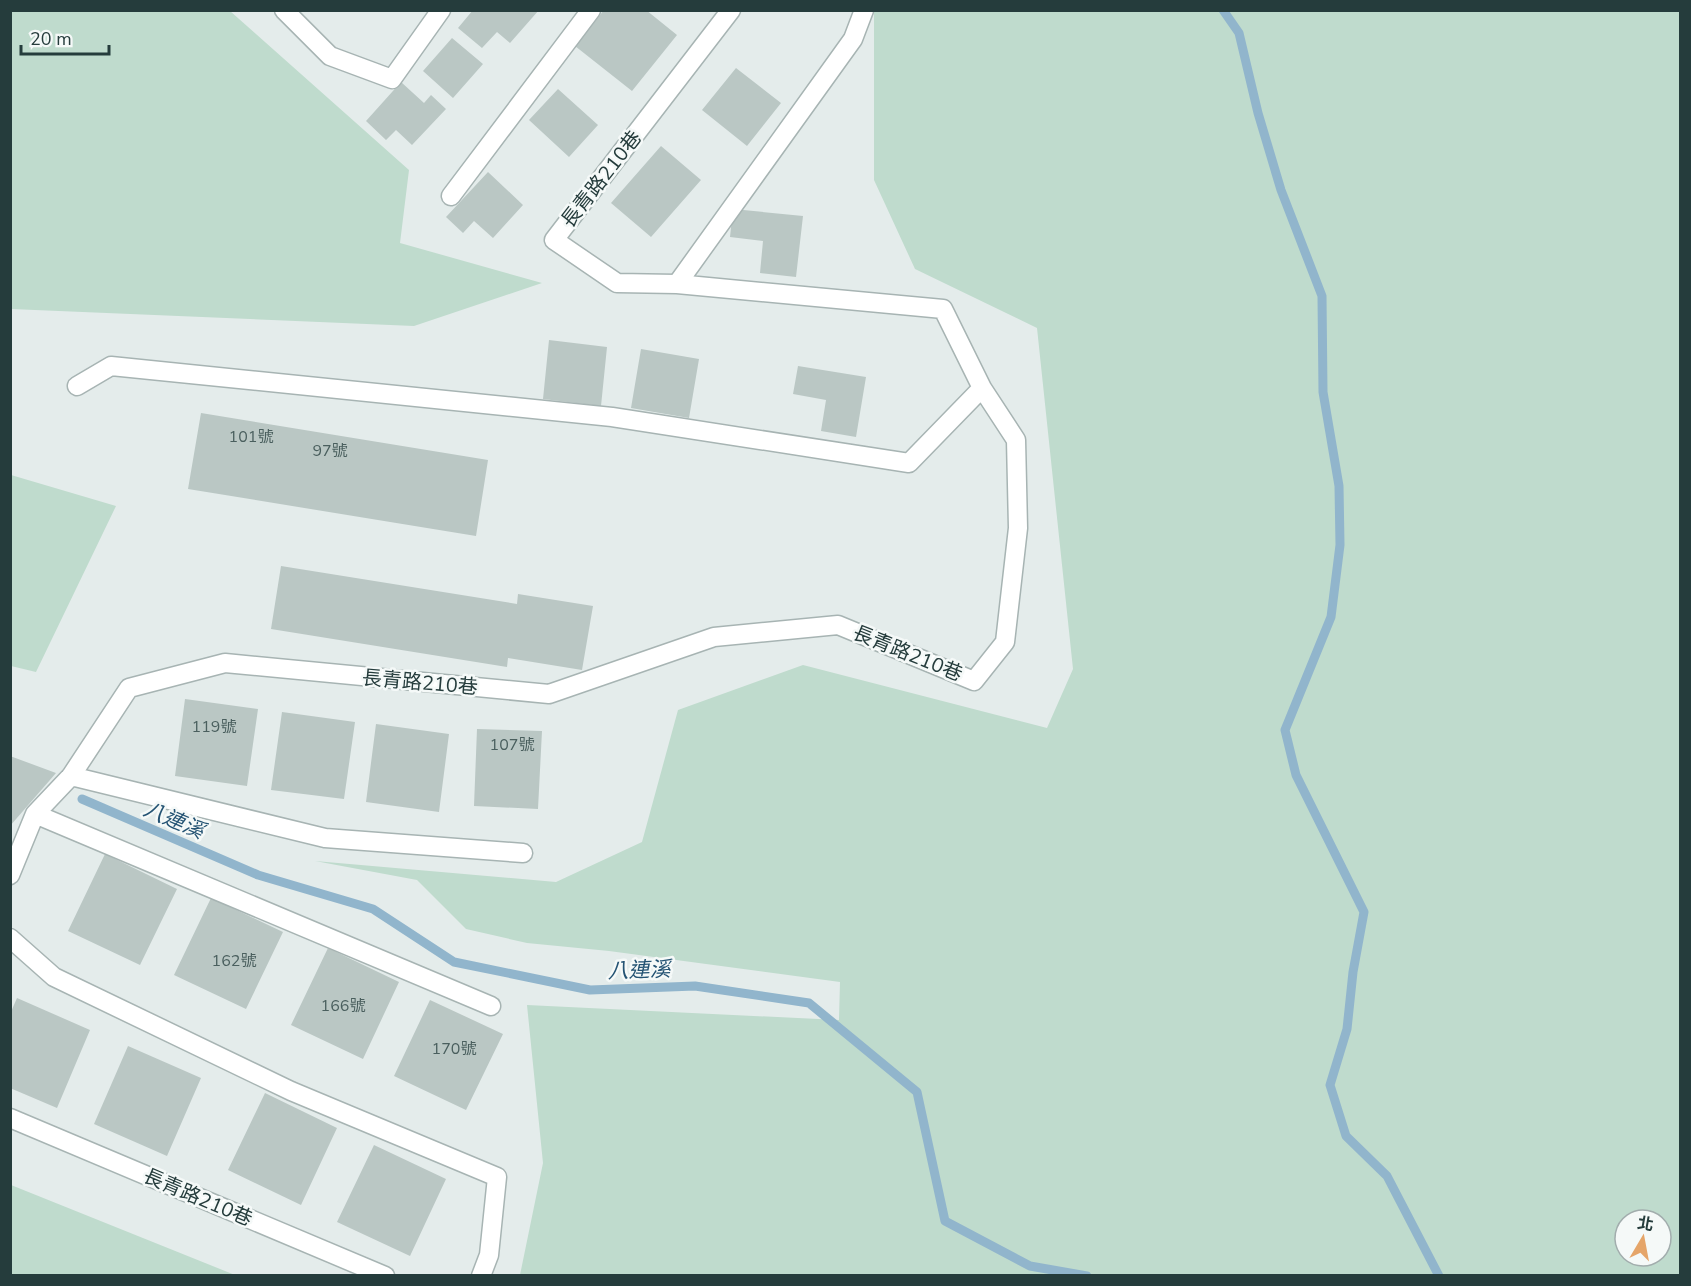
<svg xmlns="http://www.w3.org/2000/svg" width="1691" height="1286" viewBox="0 0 1691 1286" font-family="'Nunito Sans','Noto Sans TC',sans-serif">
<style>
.green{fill:#bfdbcd;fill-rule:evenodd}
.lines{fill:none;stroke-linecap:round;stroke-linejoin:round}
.stream{stroke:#91b5cc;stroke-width:9}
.building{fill:#bac7c4}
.minor-casing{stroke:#a7b4b3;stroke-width:21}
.minor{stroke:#fff;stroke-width:18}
.labels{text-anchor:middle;stroke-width:5;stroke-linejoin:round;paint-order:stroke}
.number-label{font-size:16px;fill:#4a5f5e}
.street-label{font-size:20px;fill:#253c3c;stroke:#f5f9f8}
.water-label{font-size:21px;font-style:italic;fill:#245373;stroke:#f5f9f8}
</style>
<rect width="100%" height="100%" fill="#e4eceb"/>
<path class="green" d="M11 10 230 11 409 170 400 243 542 283 414 326 11 309Z
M874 11H1680V1275H520L543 1163 527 1005 839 1020 840 982 609 951 527 943 466 929 417 880 315 861 556 882 642 842 678 710 803 665 1047 728 1073 669 1037 328 915 269 874 180ZM1625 1220H1661V1256H1625Z
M11 475 116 506 36 672 11 666Z
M11 1185 235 1275H11Z"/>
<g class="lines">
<path class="stream" d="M1223 10 1239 33 1258 113 1281 190 1322 296 1323 392 1339 486 1340 545 1331 617 1285 730 1296 775 1364 912 1353 972 1347 1029 1330 1085 1346 1136 1387 1176 1439 1276
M82 799 258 875 373 909 454 962 590 990 695 986 809 1003 917 1092 945 1221 1030 1266 1087 1276"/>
</g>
<path class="building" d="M473 10H539L510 43 497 32 482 48 458 28Z
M604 10H646L677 35 632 91 575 46Z
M452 38 483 64 453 98 423 71Z
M736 68 781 103 747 146 702 110Z
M401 82 424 103 431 95 446 109 412 145 396 130 386 140 366 121Z
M558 89 598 125 569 157 529 120Z
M661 146 701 180 651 237 611 203Z
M488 172 523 205 493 238 474 221 463 233 446 217Z
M733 209 803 216 796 277 760 273 763 241 730 237Z
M549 340 607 347 601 406 543 399Z
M641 349 699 359 689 418 631 408Z
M798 366 866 377 856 437 821 431 826 400 793 394Z
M201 413 488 460 476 536 188 489Z
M281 566 517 604 518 594 593 606 582 670 508 658 507 667 271 629Z
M185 699 258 709 247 786 175 776Z
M282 712 355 722 344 799 271 790Z
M376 724 449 734 439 812 366 802Z
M477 729 542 731 538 809 474 806Z
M10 756 56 773 10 826Z
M105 854 177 889 140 965 68 931Z
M211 898 283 932 246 1009 174 975Z
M328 948 399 982 363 1059 291 1025Z
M17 998 90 1030 57 1108 10 1088V1014Z
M430 1000 503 1034 466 1110 394 1076Z
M128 1046 201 1078 167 1156 94 1124Z
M265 1093 337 1128 301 1205 228 1170Z
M374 1145 446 1179 410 1256 337 1222Z"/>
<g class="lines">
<defs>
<path id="minor" d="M284 10 330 56 392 79 441 10
M451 196 591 10
M677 284 853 39 864 10
M77 386 111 366 612 417 909 463 982 388
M71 776 325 838 523 853
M35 814 491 1006
M10 875 35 814 71 776 129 688 225 663 549 694 714 637 838 625 974 681 1005 642 1018 528 1016 440 982 388 943 309 677 284 617 283 554 240 731 10
M10 938 54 977 291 1091 497 1177 489 1255 481 1276
M10 1118 385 1276"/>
</defs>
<use href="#minor" class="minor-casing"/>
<use href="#minor" class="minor"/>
</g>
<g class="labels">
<g class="number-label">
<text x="251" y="442">101號</text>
<text x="330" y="456">97號</text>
<text x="214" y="732">119號</text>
<text x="512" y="750">107號</text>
<text x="234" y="966">162號</text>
<text x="343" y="1011">166號</text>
<text x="454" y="1054">170號</text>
</g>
<g class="street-label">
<text transform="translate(601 179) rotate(-52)" y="7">長青路210巷</text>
<text transform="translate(908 653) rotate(22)" y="7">長青路210巷</text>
<text transform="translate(420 682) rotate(5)" y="7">長青路210巷</text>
<text transform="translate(198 1197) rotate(23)" y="7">長青路210巷</text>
</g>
<g class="water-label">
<text transform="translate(174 820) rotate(23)" y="7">八連溪</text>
<text transform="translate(639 970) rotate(-2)" y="7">八連溪</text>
</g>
</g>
<rect width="1691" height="1286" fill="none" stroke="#253c3c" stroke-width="24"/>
<g transform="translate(1643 1238) rotate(10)"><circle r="28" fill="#f5f9f8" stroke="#a2adad" stroke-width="1.5"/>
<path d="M0-4.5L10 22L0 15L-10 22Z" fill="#e5a569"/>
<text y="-9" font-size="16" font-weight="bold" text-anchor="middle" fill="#253c3c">北</text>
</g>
<path d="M21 45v9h88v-9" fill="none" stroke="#253c3c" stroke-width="3"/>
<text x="30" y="45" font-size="18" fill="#253c3c" stroke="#f5f9f8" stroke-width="4.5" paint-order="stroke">20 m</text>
</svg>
